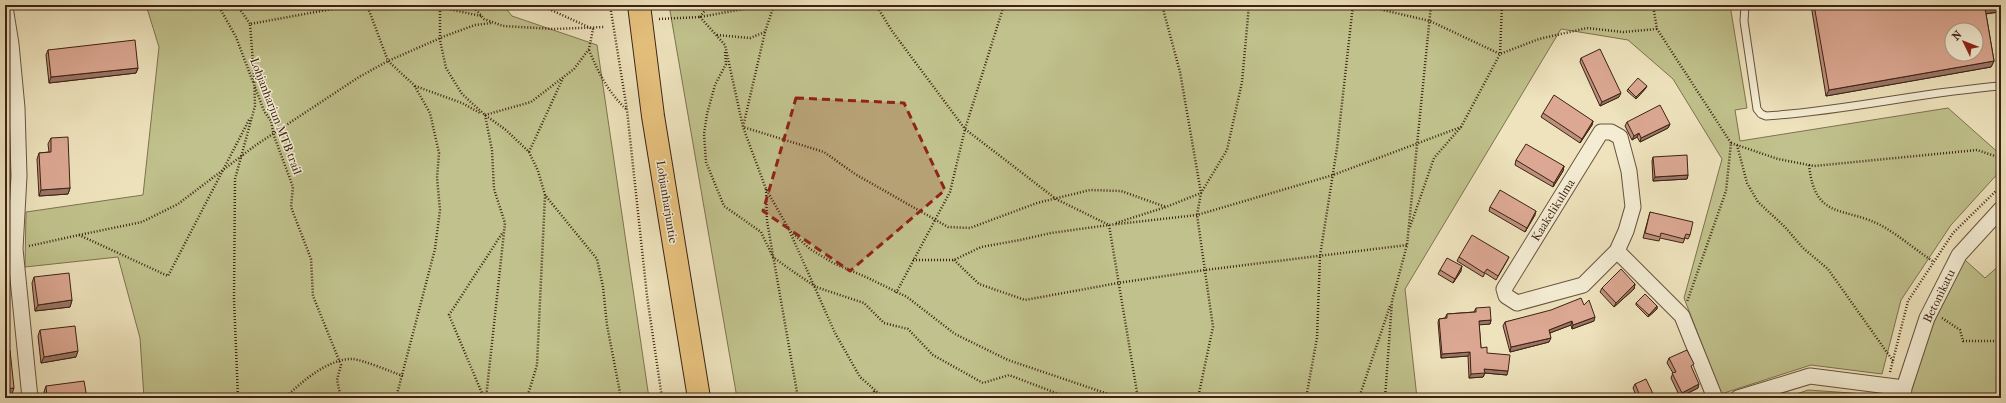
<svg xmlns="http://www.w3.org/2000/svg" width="2006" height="403" viewBox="0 0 2006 403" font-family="'IM FELL French Canon',serif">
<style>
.green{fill:#c0c18c;stroke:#7e7250}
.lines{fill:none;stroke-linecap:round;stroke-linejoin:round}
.lane-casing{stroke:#69523e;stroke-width:9}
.street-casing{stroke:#69523e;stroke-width:17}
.highway-casing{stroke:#3d2213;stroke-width:24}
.path{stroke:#3d2213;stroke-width:2.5;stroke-dasharray:1 2;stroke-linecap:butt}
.lane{stroke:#f4edd4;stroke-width:7}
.street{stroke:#f4edd4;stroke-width:15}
.highway{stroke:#e7c27e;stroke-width:22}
.wall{fill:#bd907e;stroke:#3d2213}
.shaded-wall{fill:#9a7667;stroke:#3d2213}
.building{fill:#dca893;stroke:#3d2213;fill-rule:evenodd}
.marked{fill:#8f2418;fill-opacity:0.2;stroke:#8f2418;stroke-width:3;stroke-dasharray:8 5;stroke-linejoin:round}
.labels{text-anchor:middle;stroke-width:3;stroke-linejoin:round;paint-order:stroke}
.street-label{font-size:12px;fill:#3d2213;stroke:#f4edd4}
</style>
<rect width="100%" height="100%" fill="#eee3bd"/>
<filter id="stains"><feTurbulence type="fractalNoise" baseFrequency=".005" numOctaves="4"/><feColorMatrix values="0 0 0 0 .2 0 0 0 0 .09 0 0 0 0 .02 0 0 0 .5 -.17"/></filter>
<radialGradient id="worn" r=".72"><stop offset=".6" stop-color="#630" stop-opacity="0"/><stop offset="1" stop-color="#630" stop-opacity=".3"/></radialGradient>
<path class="green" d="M146 5H503L512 16 597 45 649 398H144L140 338 118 257 25 267 26 212 143 195 159 47Z
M669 5H1730L1747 108 1735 110 1740 141 1948 108 2001 155V170L1951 225 1901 300 1882 374 1811 365 1721 394 1684 298 1722 159 1673 79 1628 40 1561 29 1405 289 1417 398H737Z
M11 169 9 231 5 233V170Z
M1965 260 1985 278 2001 264V398H1909L1929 332Z
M1808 390 1880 395V398H1785Z"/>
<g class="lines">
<defs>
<path id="lane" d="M1745 5 1744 21 1757 109 1761 114 1766 116C1845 111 1922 92 2001 86"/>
<path id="street" d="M5 7 11 44 17 108 19 176 15 249 30 398
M1601 132H1611L1620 137 1629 171 1633 207 1626 231 1617 251 1583 285 1517 303 1506 296 1504 289Z
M1617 251 1682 316 1715 398
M1738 398 1810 376 1904 388
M1903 398 1904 388 1927 318 1959 255 2001 209"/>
<path id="highway" d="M639 5 653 116 699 398"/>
</defs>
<use href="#lane" class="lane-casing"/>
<use href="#street" class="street-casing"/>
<use href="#highway" class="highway-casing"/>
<path class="path" d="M218 5 236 37 253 82
M234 5 239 8 250 24
M367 5 388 61 414 85 430 113 439 153 437 178 440 210 435 249 396 398
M403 5 423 6
M440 5V40L446 68 462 94 485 115 506 130 529 152 538 171 545 195 597 259 603 287 607 325 621 398
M472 5 484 19 503 26 554 29 604 27
M610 5 627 110 647 296 662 398
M876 5 892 31 965 129 1056 199 1109 225 1197 215 1333 175 1461 127
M1162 5 1180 72 1201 193 1197 215 1213 327 1198 398
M1373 5 1383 10 1430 21 1500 54 1539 39 1587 28 1623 32 1657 29
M1653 5 1657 29 1731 143 1726 191 1687 302
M421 6 439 7 481 16
M700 17 725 45 743 127 766 189 790 231 810 249 835 264 866 277 907 297 955 334 1008 360 1120 398
M700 17 709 5
M659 19 700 17 765 5
M765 32 743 127 824 152 855 174 948 227 970 228 1037 203 1090 190 1121 191 1166 207
M717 35 750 38 765 32 774 5
M589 50C599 74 608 92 627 110
M725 52 726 64 715 85 707 114 704 134 706 162 724 206 761 232 773 257 791 270 816 287 864 303 884 323 908 329 933 355 983 383 1009 375 1069 398
M415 86 462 103 480 113
M255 87 264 111 271 121 274 136 293 187 291 207 311 259 313 296 341 365 337 380 341 398
M485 115 492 150 494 189 505 223 486 398
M485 115 531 102 574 69 589 49 593 29 540 5
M1731 143 1778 159 1814 166 1977 150 2001 158
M1737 145 1747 183 1758 202 1785 227 1803 248 1828 269 1893 361
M529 152 563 78
M1809 165C1815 222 1845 205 1884 227 1901 237 1917 251 1934 262
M766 189 767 221 798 398
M1116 223 1166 207 1201 193 1227 150 1242 82 1249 5
M1109 225 1138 398
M1410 227 1434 158 1461 127 1500 54 1502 5
M790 232 835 333 860 377 884 398
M79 235 142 222 178 204 256 145 359 77 388 61 445 36 475 25 491 23
M29 246 79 235 168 276 250 118
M913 260H954L981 247 1020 240 1051 233 1109 225
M954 260 979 284 1025 300 1118 283 1205 270 1407 245
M896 293 950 192 965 129 1004 5
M1942 318 1960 330 1963 341H2001
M1890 372 1908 301 1953 233 2001 186
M874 391 875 398
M238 398 234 299 235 179 255 106 254 75 250 24 354 5
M285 398C301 382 329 358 353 359 363 360 392 372 403 376
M484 398 449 315 503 232
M527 398 537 365 545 195
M1306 398 1317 338 1320 256 1337 148 1353 5
M1359 398 1390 306
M1385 398 1392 301 1407 245 1431 5"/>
<use href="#lane" class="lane"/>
<use href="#street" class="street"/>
<use href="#highway" class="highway"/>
</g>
<path class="wall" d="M1811 5H2001L1999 12 1986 14 1994 61 1991 67 1826 96Z
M48 50 138 68 136 73 49 83 46 55Z
M1581 58 1619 97 1600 106 1580 62Z
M1646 88 1636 99 1627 91 1628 89Z
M1543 113 1593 121 1592 125 1580 143 1541 117Z
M1627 122 1670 124 1668 128 1640 142 1637 137 1632 140 1625 126Z
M51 138 70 188 68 194 39 196 37 159 39 153 49 152 48 144Z
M1653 157 1688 175 1687 179 1653 181 1652 161Z
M1516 160 1564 166 1563 171 1553 187 1515 165Z
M1490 207 1535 215 1525 232 1489 211Z
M1650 212 1690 235 1688 239 1685 238 1683 243 1660 238 1659 241 1643 238Z
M1459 257H1509L1507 261 1496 280 1485 273 1483 277 1457 261Z
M1440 270 1461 271 1453 283 1438 274Z
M34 277 72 300 70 307 35 311 32 283Z
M1635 284 1634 289 1614 307 1600 292 1602 288Z
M1636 303 1657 306V309L1648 317 1636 305Z
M1584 305 1594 321 1572 329 1571 325 1550 333 1549 342 1510 352 1503 326 1505 322Z
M1476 308 1491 320 1490 324H1479L1481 348 1487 353 1507 375 1485 373 1483 377 1469 378 1468 356 1441 358 1438 322 1439 319 1445 318 1447 314 1474 312Z
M40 330 76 357 41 363 38 336Z
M1669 358 1692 369 1698 388 1680 397 1671 378 1673 373 1667 363Z
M1635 384 1655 398H1637L1633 388Z
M46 386 87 398H44V392Z"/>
<path class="shaded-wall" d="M2001 6 1999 12 1982 14 1985 8Z
M1994 61 1991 67 1826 96 1829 90Z
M138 68 136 73 49 83 51 77Z
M1647 86 1646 88 1636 99V97Z
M1621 93 1619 97 1600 106 1602 102Z
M1593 121 1592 125 1580 143 1582 139Z
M1670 124 1668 128 1640 142 1641 138Z
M1639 133 1637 137 1632 140 1634 136Z
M1564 166 1563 171 1553 187 1554 183Z
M1688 175 1687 179 1653 181 1655 177Z
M70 188 68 194 39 196 41 190Z
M1536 211 1535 215 1525 232 1527 228Z
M1462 266 1461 271 1453 283 1455 279Z
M1635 284 1634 289 1614 307 1616 303Z
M72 300 70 307 35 311 38 305Z
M1657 306V309L1648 317 1649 315Z
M1595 317 1594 321 1572 329 1573 325Z
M1491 320 1490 324 1478 325 1479 321Z
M1572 321 1571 325 1547 334 1549 330Z
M1551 338 1549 342 1510 352 1511 347Z
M78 351 76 357 41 363 44 357Z
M1470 352 1468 356 1441 358 1442 354Z
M1484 369 1508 371 1507 375 1485 373 1483 377 1469 378 1471 374Z
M1699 384 1698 388 1680 397 1682 393Z
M14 388 12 394 5 395V389Z"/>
<path class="building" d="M1814 5H2001V6L1985 8 1994 61 1829 90ZM1952 30H1976V54H1952Z
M135 40 138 68 51 77 48 50Z
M1600 49 1621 93 1602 102 1581 58Z
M1638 78 1647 86 1636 97 1628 89Z
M1554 95 1593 121 1582 139 1543 113Z
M1660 105 1670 124 1641 138 1639 133 1634 136 1627 122Z
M68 137 70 188 41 190 39 153 51 152V138Z
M1526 144 1564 166 1554 183 1516 160Z
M1687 155 1688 175 1655 177 1653 157Z
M1500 190 1536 211 1527 228 1490 207Z
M1650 212 1693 222 1690 235 1686 234 1684 239 1661 233 1660 237 1645 233Z
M1472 235 1509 257 1498 276 1487 269 1484 273 1459 257Z
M1447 258 1462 266 1455 279 1440 270Z
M1621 269 1635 284 1616 303 1602 288Z
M69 273 72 300 38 305 34 277Z
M1645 294 1657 306 1649 315 1636 303Z
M1581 298 1584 305 1589 300 1595 317 1573 325 1572 321 1549 330 1551 338 1511 347 1505 322 1551 310Z
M5 301 6 309H5Z
M1490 307 1491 320 1479 321 1481 348 1487 347V353L1510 355 1508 371 1484 369 1485 373 1471 374 1470 352 1442 354 1439 319 1447 318V314L1476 312V308Z
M75 326 78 351 44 357 40 330Z
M10 350 14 388 5 389V351Z
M1687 350 1694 364 1691 366 1699 384 1682 393 1672 373 1676 372 1669 358Z
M1646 379 1655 398H1641L1635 384Z
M84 381 87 398H47L46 386Z"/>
<path class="marked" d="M796 98 904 103 945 190 850 271 763 211Z"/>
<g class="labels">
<g class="street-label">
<text transform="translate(276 116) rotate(69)" y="4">Lohjanharjun MTB trail</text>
<text transform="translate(667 202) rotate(81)" y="4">Lohjanharjuntie</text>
<text transform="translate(1553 210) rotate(-58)" y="4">Kaakelikulma</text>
<text transform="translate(1939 296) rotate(-64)" y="4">Betonikatu</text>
</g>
</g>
<rect width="2006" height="403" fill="none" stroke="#eee3bd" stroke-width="20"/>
<rect x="6" y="6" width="1994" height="391" fill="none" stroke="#3d2213" stroke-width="2"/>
<rect x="10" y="10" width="1986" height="383" fill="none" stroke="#3d2213"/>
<g transform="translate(1964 42) rotate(313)"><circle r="19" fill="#f4edd4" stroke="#ab9c87"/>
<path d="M0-3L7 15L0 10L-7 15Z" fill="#8f2418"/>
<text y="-6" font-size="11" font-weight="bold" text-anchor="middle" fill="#3d2213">N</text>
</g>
<rect width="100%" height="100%" filter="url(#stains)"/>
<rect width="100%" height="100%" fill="url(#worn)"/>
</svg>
